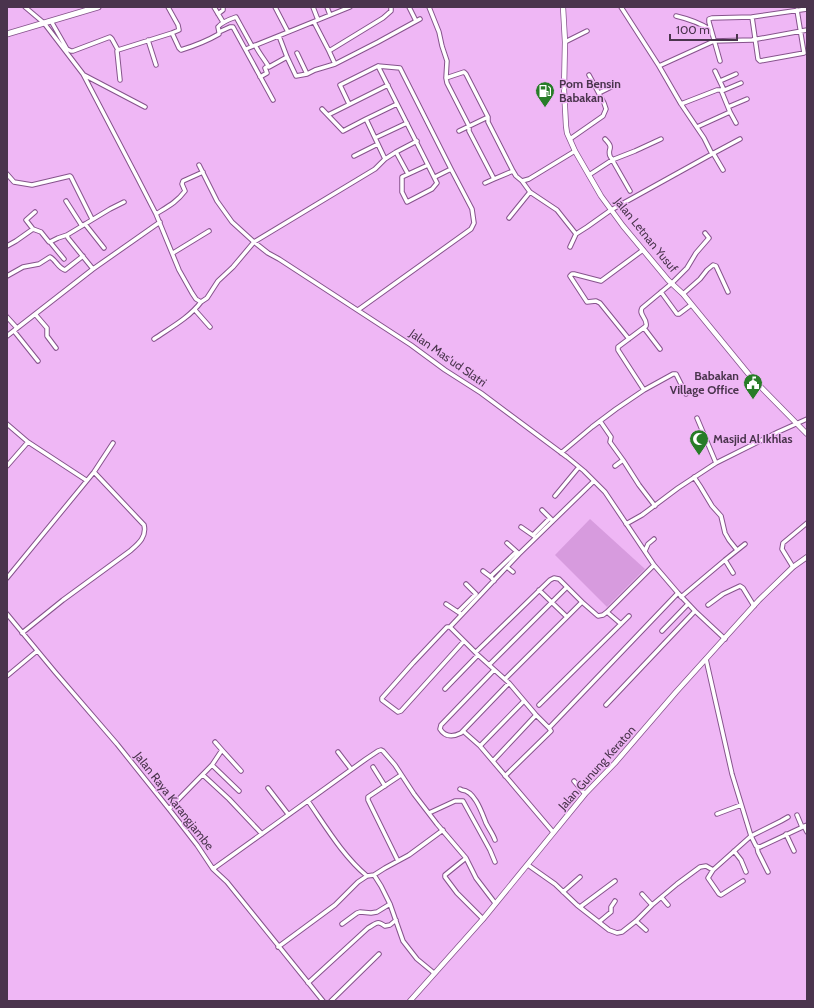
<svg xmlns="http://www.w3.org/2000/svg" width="814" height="1008" viewBox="0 0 814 1008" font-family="Cabin,sans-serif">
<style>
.green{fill:#d79bde}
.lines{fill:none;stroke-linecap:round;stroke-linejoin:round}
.minor-casing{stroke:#86538c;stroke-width:5.5}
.tertiary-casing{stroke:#86538c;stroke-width:6}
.secondary-casing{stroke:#86538c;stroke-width:7}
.minor{stroke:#fff;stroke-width:3.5}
.tertiary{stroke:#fff;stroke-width:4.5}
.secondary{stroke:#fff;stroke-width:5}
.labels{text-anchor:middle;stroke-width:3;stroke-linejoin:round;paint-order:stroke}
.poi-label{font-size:12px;font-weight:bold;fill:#4a344d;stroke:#efb7f5;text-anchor:start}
.street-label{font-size:12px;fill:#4a344d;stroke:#efb7f5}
</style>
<rect width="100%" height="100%" fill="#efb7f5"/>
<path class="green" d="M590 519 645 569 607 607 555 555Z"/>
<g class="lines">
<defs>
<path id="minor" d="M25 7 44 23 83 74 138 179 156 214 179 270 192 293 196 299 201 302 207 298 218 281 233 267 254 242 268 253 279 259 411 345 445 370 481 393 567 457 584 471 605 492 654 565 678 593 695 611 725 639
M214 7 223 22
M275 7 288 32
M313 7 318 20
M327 7 330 15
M409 7 416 21
M429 7 439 32 442 46 447 61 446 78 447 83 469 126V131L494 179 513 171
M797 10 804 53 760 61 758 59 752 17 807 9
M218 14 223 10V7
M676 16C689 19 700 23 711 30
M51 21 67 49 71 51H73L110 37 112 39 118 50
M314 22 329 51
M219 32 218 27C222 22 230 19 236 17L252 46
M172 33 179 48 181 50C194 46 207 41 219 34V32L230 27H233L273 100
M279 36 287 57 296 76 307 74 315 70 335 64 378 42 420 19
M148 40 156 65
M565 42 587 31
M255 45C259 53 264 59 269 67L287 57
M246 49 350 7
M297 53 307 74
M720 61 709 22V19L712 18 752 17
M335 64 329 51 383 18 391 11V7
M378 66 437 183 432 189 407 202 402 192V177L428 165
M659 66 714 41 752 40 807 30
M715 71 724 90
M84 75 145 107
M260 77 267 73 265 68 268 66
M446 78 464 72 466 74 488 117V122L513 171 516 176 522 181 529 179 575 151
M120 80 117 51 118 50 172 33 179 30 178 25 168 7
M720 81 736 74
M722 91 741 83
M599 93 613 86
M349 104 340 85 378 66 400 68 451 169 472 209 474 223 471 229 358 310
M681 104 717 90H721L730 112 697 127
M728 107 747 99
M322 109 343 131 366 119 385 159
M730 112 736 123
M328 115 388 85
M366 119 397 104
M459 131 488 117
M375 138 407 123
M570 139 603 116 606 109 604 103 589 75
M605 139C615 149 607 148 610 156L630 191
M396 152 408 174
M713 153 723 170
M712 154 740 139
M354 156 378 144
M199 165 217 201 232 222 254 242 375 169 385 159 396 152 417 141
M7 174 14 182 32 185 70 176 71 177 92 219
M589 175 612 160 635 151 661 139
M435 177 451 169
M522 181 530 192 557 210 576 234 570 247
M485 183 494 179
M66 201 82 226
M35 212 26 220 33 229 41 232 49 242H50L64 259
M156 214C167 207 177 202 185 191L182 184 183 181 203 172
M509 218 530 192
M85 224 104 248
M576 234 587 227 611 210 712 154 704 138 681 104 659 66 621 7
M50 242 58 238 67 235
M7 246 16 241 33 229
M173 253 209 231
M93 269 68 238 67 235 110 209 124 202
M7 276 23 267 39 264 50 257C56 260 58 268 65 270L83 256
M661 292 677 314H679L691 305
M683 294 700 279 707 270 713 265 716 266 728 292
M195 310 210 327
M35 314 47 328V336L56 348
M7 317 17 328
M644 328 660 349
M14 331 38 361
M7 336 93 269 160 222
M154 339C170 328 189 318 201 302
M629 339 600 303 596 301 587 302 570 276 572 274H574L601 281 643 250
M644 390 673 374H676L686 394
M697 418 716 463
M600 421 611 437 610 442 623 460 615 466
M7 424 28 442 86 480
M561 453 592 427 616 409 644 390 618 350V347L646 326C648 318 638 315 642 308L672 283 687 268 696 253 709 238 705 233
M623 460 639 485 655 506
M7 466 28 442
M694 477 700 486 712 506 721 516 725 533 729 540 737 550
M555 496 579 467
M542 510 550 518
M626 524 642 515 678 488 716 463 778 432 807 419
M521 527 534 536
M533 535 550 518 553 521
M507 543 517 552
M645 551 648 544 654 539
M725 560 745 544
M507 567 513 572
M793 567 782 549 783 543 807 523
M483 571 491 577
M7 578 94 472 113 443
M494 581 491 577 492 575 514 554 517 552 519 554
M466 584 476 594
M539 590 567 617
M681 597 725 560 733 573
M446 604 458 612
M708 605 723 594 740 586 743 588 754 606
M607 612 621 624
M7 614 55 672 117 744 169 809 197 845 213 869 227 882 323 1001
M461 614 458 612 476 594
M450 627 519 554 594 481
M662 631 688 604
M22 633 63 600 130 551C138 544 147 537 144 525L94 472
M464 641 401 711 398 712 382 700V698L413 663 447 627H450L478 655 509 683 536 715 549 728 678 593
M476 652 550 580 554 578 559 579 582 602 598 616 603 615 607 612 654 565
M706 659 732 774 751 836 756 846 760 847 807 825
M489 665 567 587
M494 670 441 725 440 729C445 737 453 737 461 733L509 683
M7 676 37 651
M505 679 582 602
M445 689 478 655
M539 705 629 616
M606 705 695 611
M463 731 480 746 553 832
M215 742 222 750
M480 746 524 701
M338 752 351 769
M493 761 536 715
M212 765 222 750 241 771
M373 767 385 786
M203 775 229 799 262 834
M505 776 551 731 549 728
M574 781 585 794
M268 788 288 814
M460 789 462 790C475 791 482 813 486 823 489 829 493 834 495 840
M308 801C326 827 343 856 367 876L374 875 381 886 390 904 403 941 417 959 434 973
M169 809 212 765 239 791
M429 813 455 801H463L490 850 495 862
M717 814 741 805
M797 815 802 827
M804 826 807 832
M786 834 794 851
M757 847 758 852 768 872
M734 851 741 860 746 872
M466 858 445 875V877L457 893 483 919
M398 861 368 800V797L401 775
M528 865 555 884 577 905 609 930 617 933 622 932 636 921 652 905 677 884 700 867 706 866 713 870 751 836 781 821 788 817
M213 869 366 759 378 751 381 750 383 751 395 765 414 794 437 824 466 858 476 878 495 903
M713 870 708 878 719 894 721 895 743 881
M374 875 385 868 409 855 443 830
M563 892 580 877
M642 894 652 905
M662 898 668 905
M580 907 615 881
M636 921 646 930
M599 922 611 912V907L615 901
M342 924 357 913 360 912 371 913 377 912 390 904
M278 947 335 905 358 882 367 876
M308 983 368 928C377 923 377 920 385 926L390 925 396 920
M331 1001 379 954"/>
<path id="tertiary" d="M563 7 565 42 564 89 566 126 567 133 575 151 601 196 623 226 668 280 683 294 751 377 807 434
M410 1001 483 919 585 794 615 763 676 692 759 600 793 567 807 557"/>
<path id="secondary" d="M7 34 98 7"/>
</defs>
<use href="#minor" class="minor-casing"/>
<use href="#tertiary" class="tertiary-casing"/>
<use href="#secondary" class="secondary-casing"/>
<use href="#minor" class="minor"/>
<use href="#tertiary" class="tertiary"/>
<use href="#secondary" class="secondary"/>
</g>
<defs>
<symbol id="fuel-pin" viewBox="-11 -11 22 30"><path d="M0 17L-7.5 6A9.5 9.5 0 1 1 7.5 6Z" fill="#287c28" stroke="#efb7f5"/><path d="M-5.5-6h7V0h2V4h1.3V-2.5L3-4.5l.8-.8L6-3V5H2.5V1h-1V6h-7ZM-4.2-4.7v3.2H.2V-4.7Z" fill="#fff"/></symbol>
<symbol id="civic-pin" viewBox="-11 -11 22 30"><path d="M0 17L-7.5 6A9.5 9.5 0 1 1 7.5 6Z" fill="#287c28" stroke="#efb7f5"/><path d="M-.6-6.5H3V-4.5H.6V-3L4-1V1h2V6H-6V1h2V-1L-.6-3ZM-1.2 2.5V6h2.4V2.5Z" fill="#fff"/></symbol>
<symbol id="mosque-pin" viewBox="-11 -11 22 30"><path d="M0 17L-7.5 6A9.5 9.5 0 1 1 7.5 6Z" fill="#287c28" stroke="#efb7f5"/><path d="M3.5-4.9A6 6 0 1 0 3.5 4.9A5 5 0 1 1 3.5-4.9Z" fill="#fff"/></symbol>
</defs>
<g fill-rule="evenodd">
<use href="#fuel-pin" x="534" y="80" width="22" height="30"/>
<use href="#civic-pin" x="742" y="372" width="22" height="30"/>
<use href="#mosque-pin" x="688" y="428" width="22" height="30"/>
</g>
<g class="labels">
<g class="poi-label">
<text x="559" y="88">Pom Bensin<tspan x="559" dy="14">Babakan</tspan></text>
<text x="739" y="380" text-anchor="end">Babakan<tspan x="739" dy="14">Village Office</tspan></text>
<text x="713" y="443">Masjid Al Ikhlas</text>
</g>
<g class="street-label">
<text transform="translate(646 235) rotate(51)" y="4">Jalan Letnan Yusuf</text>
<text transform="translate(448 358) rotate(35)" y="4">Jalan Mas'ud Slatri</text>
<text transform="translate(597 768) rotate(-48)" y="4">Jalan Gunung Keraton</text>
<text transform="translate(174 801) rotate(52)" y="4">Jalan Raya Karangjambe</text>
</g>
</g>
<rect width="814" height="1008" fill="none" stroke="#4a344d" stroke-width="16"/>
<path d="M670 34v6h67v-6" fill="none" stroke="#4a344d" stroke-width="2"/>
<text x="676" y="34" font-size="12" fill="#4a344d" stroke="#efb7f5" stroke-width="3" paint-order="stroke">100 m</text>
</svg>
